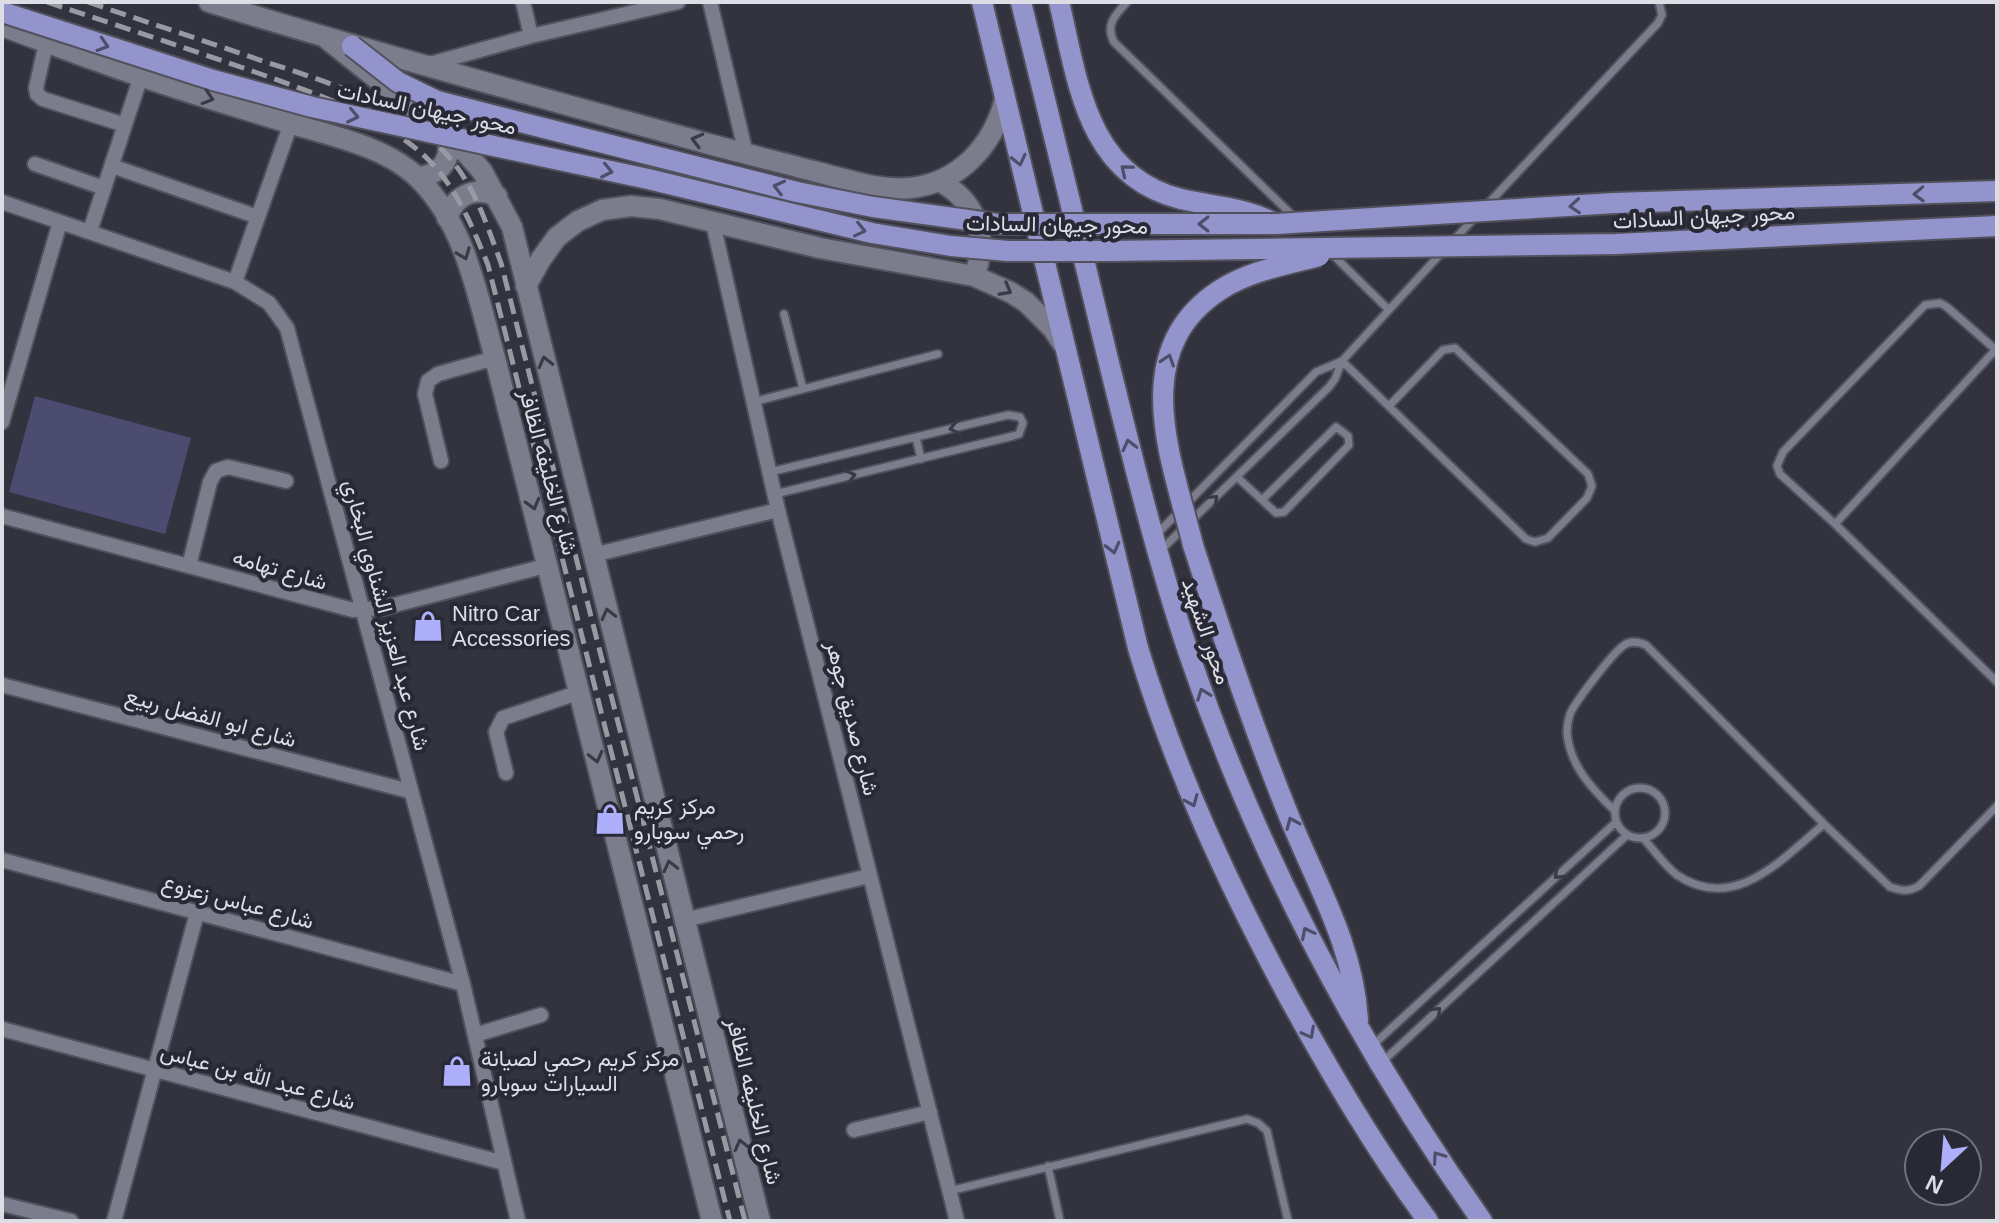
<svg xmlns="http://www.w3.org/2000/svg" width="1999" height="1223" viewBox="0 0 1999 1223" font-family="Helvetica,Vazirmatn,sans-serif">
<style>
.green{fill:#4c4c70}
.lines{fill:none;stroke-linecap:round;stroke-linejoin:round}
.lane-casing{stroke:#51515c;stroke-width:11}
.street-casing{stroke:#51515c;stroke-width:18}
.secondary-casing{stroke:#51515c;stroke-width:24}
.primary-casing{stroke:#51515c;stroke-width:24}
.lane{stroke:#7c7d8c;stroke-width:7}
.street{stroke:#7c7d8c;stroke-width:14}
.secondary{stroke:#7c7d8c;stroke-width:20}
.primary{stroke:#9494cd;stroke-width:20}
.rail{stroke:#9999a4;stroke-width:5;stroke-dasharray:16 8;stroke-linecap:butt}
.primary-bridge-casing{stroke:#51515c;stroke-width:24;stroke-linecap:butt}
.primary-bridge{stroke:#9494cd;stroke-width:20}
.oneway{stroke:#4e4e6b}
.oneway2{stroke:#3a3a47}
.labels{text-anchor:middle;stroke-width:8;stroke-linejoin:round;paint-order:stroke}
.street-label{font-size:22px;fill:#dddde6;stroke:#292936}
.poi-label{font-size:22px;fill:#dddde6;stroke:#292936;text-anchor:start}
</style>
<rect width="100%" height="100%" fill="#333340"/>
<path class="green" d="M35 396 191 438 165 534 9 492Z"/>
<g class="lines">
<defs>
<path id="lane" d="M1127 2C1115 15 1105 25 1114 42L1295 218
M1486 206 1658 23 1662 15 1659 2
M1453 241 1477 215
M1330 252 1388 309
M784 314 803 389
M1997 348 1835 524 1997 682
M1342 361 1526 539 1535 542 1548 538 1587 498 1592 486 1588 474 1455 348 1443 350 1389 406
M753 402 938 354
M1336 427 1348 436 1349 445 1284 512 1276 513 1262 500Z
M916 437 921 459
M770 472 1008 415 1020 417 1023 423 1019 434 1013 436 775 494
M1237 477 1262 500
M1835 524 1780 474 1777 466 1783 452 1925 305 1940 303 1947 307 1996 350
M1155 536 1316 372 1342 361
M1160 551 1329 387 1335 379 1342 361 1444 250
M1615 813a25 25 0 1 1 50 0a25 25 0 1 1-50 0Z
M1615 811C1592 789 1570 766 1567 733 1567 727 1568 720 1570 714 1575 702 1612 654 1623 646 1630 640 1639 642 1646 645L1824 824 1890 887C1902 891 1908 892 1919 886L1997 806
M1643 838C1654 850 1664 865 1677 875 1735 914 1783 858 1824 824
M1373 1045 1616 822
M1381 1063 1627 835
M1048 1166 1060 1221
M949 1191 1247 1119 1258 1123 1267 1131 1288 1221"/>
<path id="street" d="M523 2 531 36
M710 2 746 154
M46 43 36 88 37 94 43 99 125 125
M426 65 531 36 678 2
M35 164 104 188
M112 166 258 217
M2 202 235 282 269 303 287 328 463 984 518 1221
M713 223 778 510 957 1221
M90 231 141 76
M235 282 291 123
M2 422 60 222
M441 461 425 394 428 381 438 374 495 358
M2 516 353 610 383 608 549 565
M593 555 778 510
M189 566 210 482 216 471 228 467 286 481
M2 685 409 791
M506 773 496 732 503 718 580 692
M2 860 463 984
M684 920 869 876
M2 1029 504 1163
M475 1035 541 1015
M854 1130 930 1112
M2 1204 71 1221
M114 1221 197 913"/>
<path id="secondary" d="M209 2C375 53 542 98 709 144 746 154 783 163 821 173 849 180 880 191 910 188 959 183 993 146 1005 99
M2 26C59 47 116 69 173 87 212 100 251 111 289 123 332 136 389 147 421 181 466 227 478 298 495 358L712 1221
M327 39 446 134 465 152 482 171 512 227 760 1221
M418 177C442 175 454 157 446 134
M939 181C976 201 990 237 974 276
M447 218C455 195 474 186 497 196
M526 286 541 259 557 237 578 221 602 210 631 206 660 209 820 248 974 276 1010 292 1026 302 1053 329 1063 344"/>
<path id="primary" d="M982 2 1138 648C1175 770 1227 882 1287 994 1330 1072 1375 1149 1428 1221
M1021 2C1050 120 1079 237 1107 355 1132 456 1156 556 1189 654 1258 857 1359 1046 1482 1221
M1059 2C1078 81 1086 175 1181 199 1214 207 1245 207 1276 224
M1193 545C1223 638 1254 731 1291 821 1318 887 1354 947 1358 1021"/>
</defs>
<use href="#lane" class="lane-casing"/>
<use href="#street" class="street-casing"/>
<use href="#secondary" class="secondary-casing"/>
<use href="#primary" class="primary-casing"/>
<use href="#lane" class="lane"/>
<use href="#street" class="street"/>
<use href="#secondary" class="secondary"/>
<use href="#primary" class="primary"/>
<path class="rail" d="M47 2C116 25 186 48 255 72 313 93 371 111 419 151 454 181 471 223 488 265L730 1221
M88 2C140 20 193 37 245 55 318 80 403 100 454 163 477 193 488 228 501 263L745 1221"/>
<defs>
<path id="primary-bridge" d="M2 12 213 80 312 107 648 179 872 233 951 246 1008 251H1109L1616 244 1997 226
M352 46 398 82 437 101 797 192 873 207 997 224H1276L1615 203 1997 191
M1193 545C1172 460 1126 351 1220 290 1249 271 1285 265 1319 256"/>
</defs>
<use href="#primary-bridge" class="primary-bridge-casing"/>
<use href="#primary-bridge" class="primary-bridge"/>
</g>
<defs><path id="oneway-chevron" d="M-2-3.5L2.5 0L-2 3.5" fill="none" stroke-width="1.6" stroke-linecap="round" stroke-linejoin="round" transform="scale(2)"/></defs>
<g class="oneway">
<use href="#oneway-chevron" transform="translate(103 45) rotate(18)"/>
<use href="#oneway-chevron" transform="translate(353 116) rotate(12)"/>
<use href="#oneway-chevron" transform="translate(1019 160) rotate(77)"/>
<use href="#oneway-chevron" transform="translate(1126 170) rotate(-140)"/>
<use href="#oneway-chevron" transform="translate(607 171) rotate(12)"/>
<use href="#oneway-chevron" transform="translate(779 187) rotate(-166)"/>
<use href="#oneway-chevron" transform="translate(1919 194) rotate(178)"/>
<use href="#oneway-chevron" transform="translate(1575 206) rotate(176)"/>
<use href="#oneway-chevron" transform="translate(1204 224) rotate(-180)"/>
<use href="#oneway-chevron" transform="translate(860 230) rotate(13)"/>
<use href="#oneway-chevron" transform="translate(1168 360) rotate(-72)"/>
<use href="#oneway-chevron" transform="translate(1129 445) rotate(-104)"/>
<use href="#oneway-chevron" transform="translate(1113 548) rotate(76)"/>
<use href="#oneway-chevron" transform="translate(1203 694) rotate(-110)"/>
<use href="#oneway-chevron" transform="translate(1192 801) rotate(67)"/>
<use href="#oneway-chevron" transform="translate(1292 823) rotate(-113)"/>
<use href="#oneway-chevron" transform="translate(1307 933) rotate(-117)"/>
<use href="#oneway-chevron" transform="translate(1309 1033) rotate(62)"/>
<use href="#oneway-chevron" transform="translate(1438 1157) rotate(-125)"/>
</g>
<g class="oneway2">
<use href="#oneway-chevron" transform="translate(208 98) rotate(17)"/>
<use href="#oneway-chevron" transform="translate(697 140) rotate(-165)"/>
<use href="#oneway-chevron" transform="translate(464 254) rotate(69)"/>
<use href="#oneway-chevron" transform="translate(1006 290) rotate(29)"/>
<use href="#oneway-chevron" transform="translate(545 362) rotate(-104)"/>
<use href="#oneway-chevron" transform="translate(955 428) rotate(167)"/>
<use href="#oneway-chevron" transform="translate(850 476) rotate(-14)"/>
<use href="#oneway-chevron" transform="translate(1213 500) rotate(-44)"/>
<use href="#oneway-chevron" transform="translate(533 504) rotate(75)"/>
<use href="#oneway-chevron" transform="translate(608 614) rotate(-104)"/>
<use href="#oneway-chevron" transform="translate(596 757) rotate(76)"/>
<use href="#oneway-chevron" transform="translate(670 866) rotate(-104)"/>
<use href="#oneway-chevron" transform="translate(1559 874) rotate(137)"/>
<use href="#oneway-chevron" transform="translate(1436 1012) rotate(-43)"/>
<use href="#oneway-chevron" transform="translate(741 1145) rotate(-104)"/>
</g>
<defs>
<symbol id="shop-bare" viewBox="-9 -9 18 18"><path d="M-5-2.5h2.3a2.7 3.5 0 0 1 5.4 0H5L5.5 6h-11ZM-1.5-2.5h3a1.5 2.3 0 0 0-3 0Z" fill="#adaffb" stroke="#292936" stroke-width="2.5" paint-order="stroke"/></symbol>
</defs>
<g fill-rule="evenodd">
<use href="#shop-bare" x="406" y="604" width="44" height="44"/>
<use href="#shop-bare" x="588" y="797" width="44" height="44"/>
<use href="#shop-bare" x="435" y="1049" width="44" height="44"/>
</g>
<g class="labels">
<g class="street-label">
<text transform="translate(427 108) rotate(12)" y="8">محور جيهان السادات</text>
<text transform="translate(1704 216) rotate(-3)" y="8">محور جيهان السادات</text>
<text transform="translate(1057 224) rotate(1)" y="8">محور جيهان السادات</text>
<text transform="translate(549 472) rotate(75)" y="8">شارع الخليفه الظافر</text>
<text transform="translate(280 569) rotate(16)" y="8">شارع تهامه</text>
<text transform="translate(387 615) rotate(75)" y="8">شارع عبد العزيز الشناوي البخاري</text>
<text transform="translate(1207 631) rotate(71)" y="8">محور الشهيد</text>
<text transform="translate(211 717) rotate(15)" y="8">شارع ابو الفضل ربيع</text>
<text transform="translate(853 718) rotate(76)" y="8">شارع صديق جوهر</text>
<text transform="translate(238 901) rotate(15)" y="8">شارع عباس زعزوع</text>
<text transform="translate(258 1076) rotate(15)" y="8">شارع عبد الله بن عباس</text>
<text transform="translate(755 1101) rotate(76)" y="8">شارع الخليفه الظافر</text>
</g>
<g class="poi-label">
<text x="452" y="621">Nitro Car<tspan x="452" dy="25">Accessories</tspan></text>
<text x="634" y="814">مركز كريم<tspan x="634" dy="25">رحمي سوبارو</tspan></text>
<text x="481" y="1066">مركز كريم رحمي لصيانة<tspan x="481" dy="25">السيارات سوبارو</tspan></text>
</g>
</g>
<rect width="1999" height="1223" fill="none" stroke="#dddde6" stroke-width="8"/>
<g transform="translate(1943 1167) rotate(206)"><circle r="38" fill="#292936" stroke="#71717c" stroke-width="2"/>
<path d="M0-6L14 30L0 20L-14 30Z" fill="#adaffb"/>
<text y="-12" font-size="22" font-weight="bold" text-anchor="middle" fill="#dddde6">N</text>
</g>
</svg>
